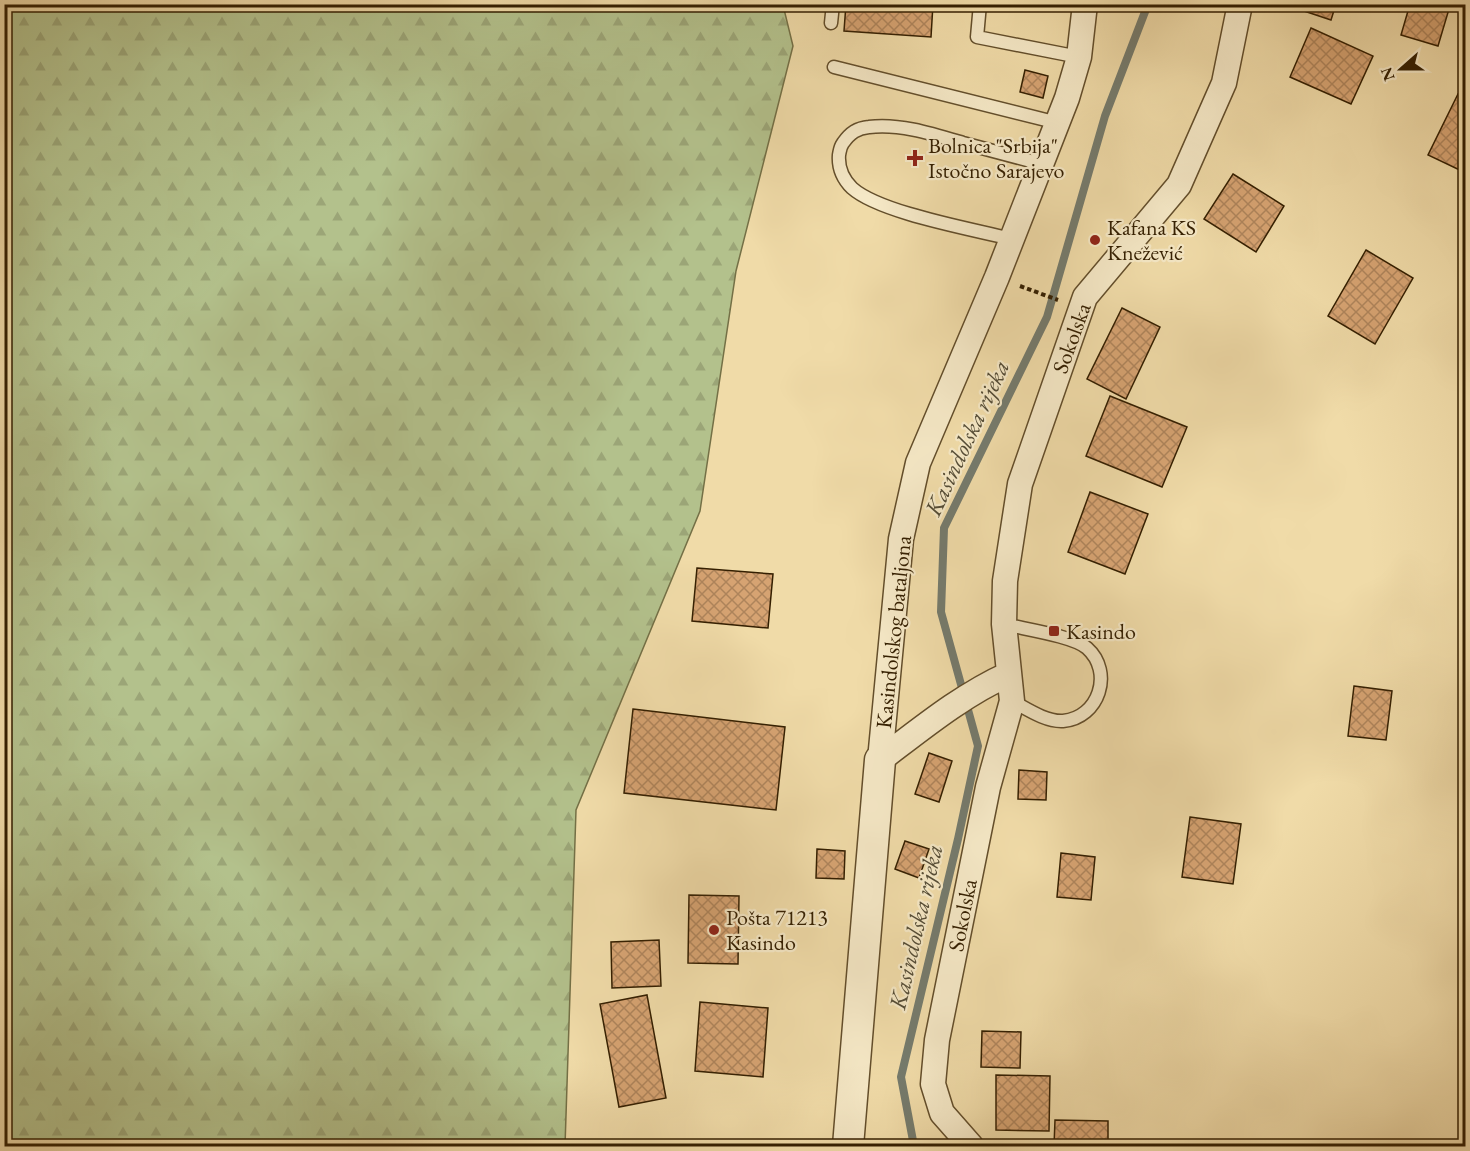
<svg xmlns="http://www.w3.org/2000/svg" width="1470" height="1151" viewBox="0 0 1470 1151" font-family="'EB Garamond',serif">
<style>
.forest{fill:url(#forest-firs);stroke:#747046;stroke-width:1.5}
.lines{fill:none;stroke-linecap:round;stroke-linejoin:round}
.stream{stroke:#757b6d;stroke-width:8}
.building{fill:url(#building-cross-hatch);stroke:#341f01;stroke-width:1.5}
.service-casing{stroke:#634e2b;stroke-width:15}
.minor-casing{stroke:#634e2b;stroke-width:27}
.tertiary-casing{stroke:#634e2b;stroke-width:33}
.path{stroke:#341f01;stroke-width:4;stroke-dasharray:4.5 3;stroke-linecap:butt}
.service{stroke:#f5e8c6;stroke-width:12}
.minor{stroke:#f5e8c6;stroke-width:24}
.tertiary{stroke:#f5e8c6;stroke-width:30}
.poi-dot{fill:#8f2418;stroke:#f5e8c6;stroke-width:2}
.labels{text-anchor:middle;stroke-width:4.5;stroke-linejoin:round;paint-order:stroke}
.poi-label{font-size:22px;fill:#341f01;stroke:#f5e8c6;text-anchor:start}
.street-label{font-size:22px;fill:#341f01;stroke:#f5e8c6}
.water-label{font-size:24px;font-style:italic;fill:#554d37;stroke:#f5e8c6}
</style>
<defs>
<pattern id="forest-firs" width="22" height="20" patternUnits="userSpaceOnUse" patternTransform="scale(1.5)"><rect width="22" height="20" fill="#b3c18c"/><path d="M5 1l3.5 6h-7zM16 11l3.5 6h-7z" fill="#9ba577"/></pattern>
<pattern id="building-cross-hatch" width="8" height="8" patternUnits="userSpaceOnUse" patternTransform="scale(1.5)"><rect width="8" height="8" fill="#d6a372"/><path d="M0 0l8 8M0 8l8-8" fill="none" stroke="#ae845b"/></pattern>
</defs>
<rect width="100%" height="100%" fill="#f0dba8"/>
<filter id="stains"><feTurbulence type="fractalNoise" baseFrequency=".00333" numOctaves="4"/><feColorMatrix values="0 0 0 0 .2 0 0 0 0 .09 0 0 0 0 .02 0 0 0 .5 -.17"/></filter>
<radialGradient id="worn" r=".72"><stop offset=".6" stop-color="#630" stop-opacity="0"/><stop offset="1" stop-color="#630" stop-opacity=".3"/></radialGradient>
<path class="forest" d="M5 4 783 5 793 46 736 271 700 511 576 810 565 1146H5Z"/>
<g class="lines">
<path class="stream" d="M914 1146 901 1077 958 839 978 746 941 612 944 528 1047 317 1105 116 1148 4"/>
</g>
<path class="building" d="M846 4H933L931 37 844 31Z
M1293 4H1336L1331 20 1292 7Z
M1410 4H1433L1449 9 1438 46 1401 35Z
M1311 28 1373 56 1351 104 1290 77Z
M1025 70 1048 76 1043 98 1020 92Z
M1458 94 1466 98V173L1428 155Z
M1233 174 1284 206 1256 252 1204 219Z
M1366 250 1413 278 1375 344 1328 316Z
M1122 308 1160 327 1126 399 1087 379Z
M1110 396 1187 427 1162 487 1086 456Z
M1090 492 1148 514 1125 574 1068 552Z
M697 568 773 574 768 628 692 621Z
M1354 686 1392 691 1386 740 1348 736Z
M633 709 785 727 776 810 624 793Z
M929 753 952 761 939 802 915 794Z
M1019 770 1047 772 1046 800 1018 799Z
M1190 817 1241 824 1233 884 1182 877Z
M905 841 929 849 919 878 895 869Z
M817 849 845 851 844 879 816 878Z
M1061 853 1095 857 1091 900 1057 897Z
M689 895 739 896 738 964 688 963Z
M659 940 661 986 612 988 611 942Z
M647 995 666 1098 619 1107 600 1004Z
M700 1002 768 1008 763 1077 695 1071Z
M982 1031 1021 1032 1020 1068 981 1067Z
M996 1075 1050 1076 1049 1131 996 1130Z
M1055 1120 1108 1121V1146H1054Z"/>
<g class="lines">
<defs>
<path id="service" d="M980 4 977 37 1079 57
M831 23 833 4
M834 67 1058 123
M1011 239C972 229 880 213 852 188 843 179 838 168 839 155 840 150 840 147 843 143 850 133 857 128 869 127 899 123 933 134 963 143 989 150 1015 157 1042 164
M1004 624C1024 629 1073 636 1087 648 1114 672 1099 718 1063 721 1046 722 1027 709 1012 701"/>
<path id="minor" d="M880 760 901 539 918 463 997 277 1067 98 1079 57 1085 4
M880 760C921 729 962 695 1009 674
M971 1146 942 1113 933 1084 937 1040 988 787 1012 701 1004 624 1005 581 1020 484 1085 297 1179 185 1224 83 1240 4"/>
<path id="tertiary" d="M848 1146 880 760"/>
</defs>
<use href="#service" class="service-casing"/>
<use href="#minor" class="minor-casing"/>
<use href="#tertiary" class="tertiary-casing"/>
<path class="path" d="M1020 286 1058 300"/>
<use href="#service" class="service"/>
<use href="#minor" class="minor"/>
<use href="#tertiary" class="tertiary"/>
</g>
<g class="poi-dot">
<path d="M912 149h6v6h6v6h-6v6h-6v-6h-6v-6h6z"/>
<circle cx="1095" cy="240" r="6"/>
<rect x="1048" y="625" width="12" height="12" rx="3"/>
<circle cx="714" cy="930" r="6"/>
</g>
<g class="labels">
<g class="poi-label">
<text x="928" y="153">Bolnica "Srbija"<tspan x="928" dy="25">Istočno Sarajevo</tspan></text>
<text x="1107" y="235">Kafana KS<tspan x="1107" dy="25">Knežević</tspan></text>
<text x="1066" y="639">Kasindo</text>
<text x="726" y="925">Pošta 71213<tspan x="726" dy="25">Kasindo</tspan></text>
</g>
<g class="street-label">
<text transform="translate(1071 338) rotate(-70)" y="8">Sokolska</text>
<text transform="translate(893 632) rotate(-84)" y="8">Kasindolskog bataljona</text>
<text transform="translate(962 915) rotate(-79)" y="8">Sokolska</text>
</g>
<g class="water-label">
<text transform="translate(967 438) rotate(-65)" y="8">Kasindolska rijeka</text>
<text transform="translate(916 927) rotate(-77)" y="8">Kasindolska rijeka</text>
</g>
</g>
<rect width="1470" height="1151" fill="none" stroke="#f0dba8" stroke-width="24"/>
<rect x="6" y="6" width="1458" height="1139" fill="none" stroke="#341f01" stroke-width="3"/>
<rect x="12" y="12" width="1446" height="1127" fill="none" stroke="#341f01" stroke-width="1.5"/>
<g transform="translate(1401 69) rotate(249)" stroke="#f5e8c6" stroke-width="4.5" paint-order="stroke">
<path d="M0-4.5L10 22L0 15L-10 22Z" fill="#341f01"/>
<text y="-9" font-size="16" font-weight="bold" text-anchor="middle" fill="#341f01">N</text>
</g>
<rect width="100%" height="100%" filter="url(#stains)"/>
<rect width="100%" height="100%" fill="url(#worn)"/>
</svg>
